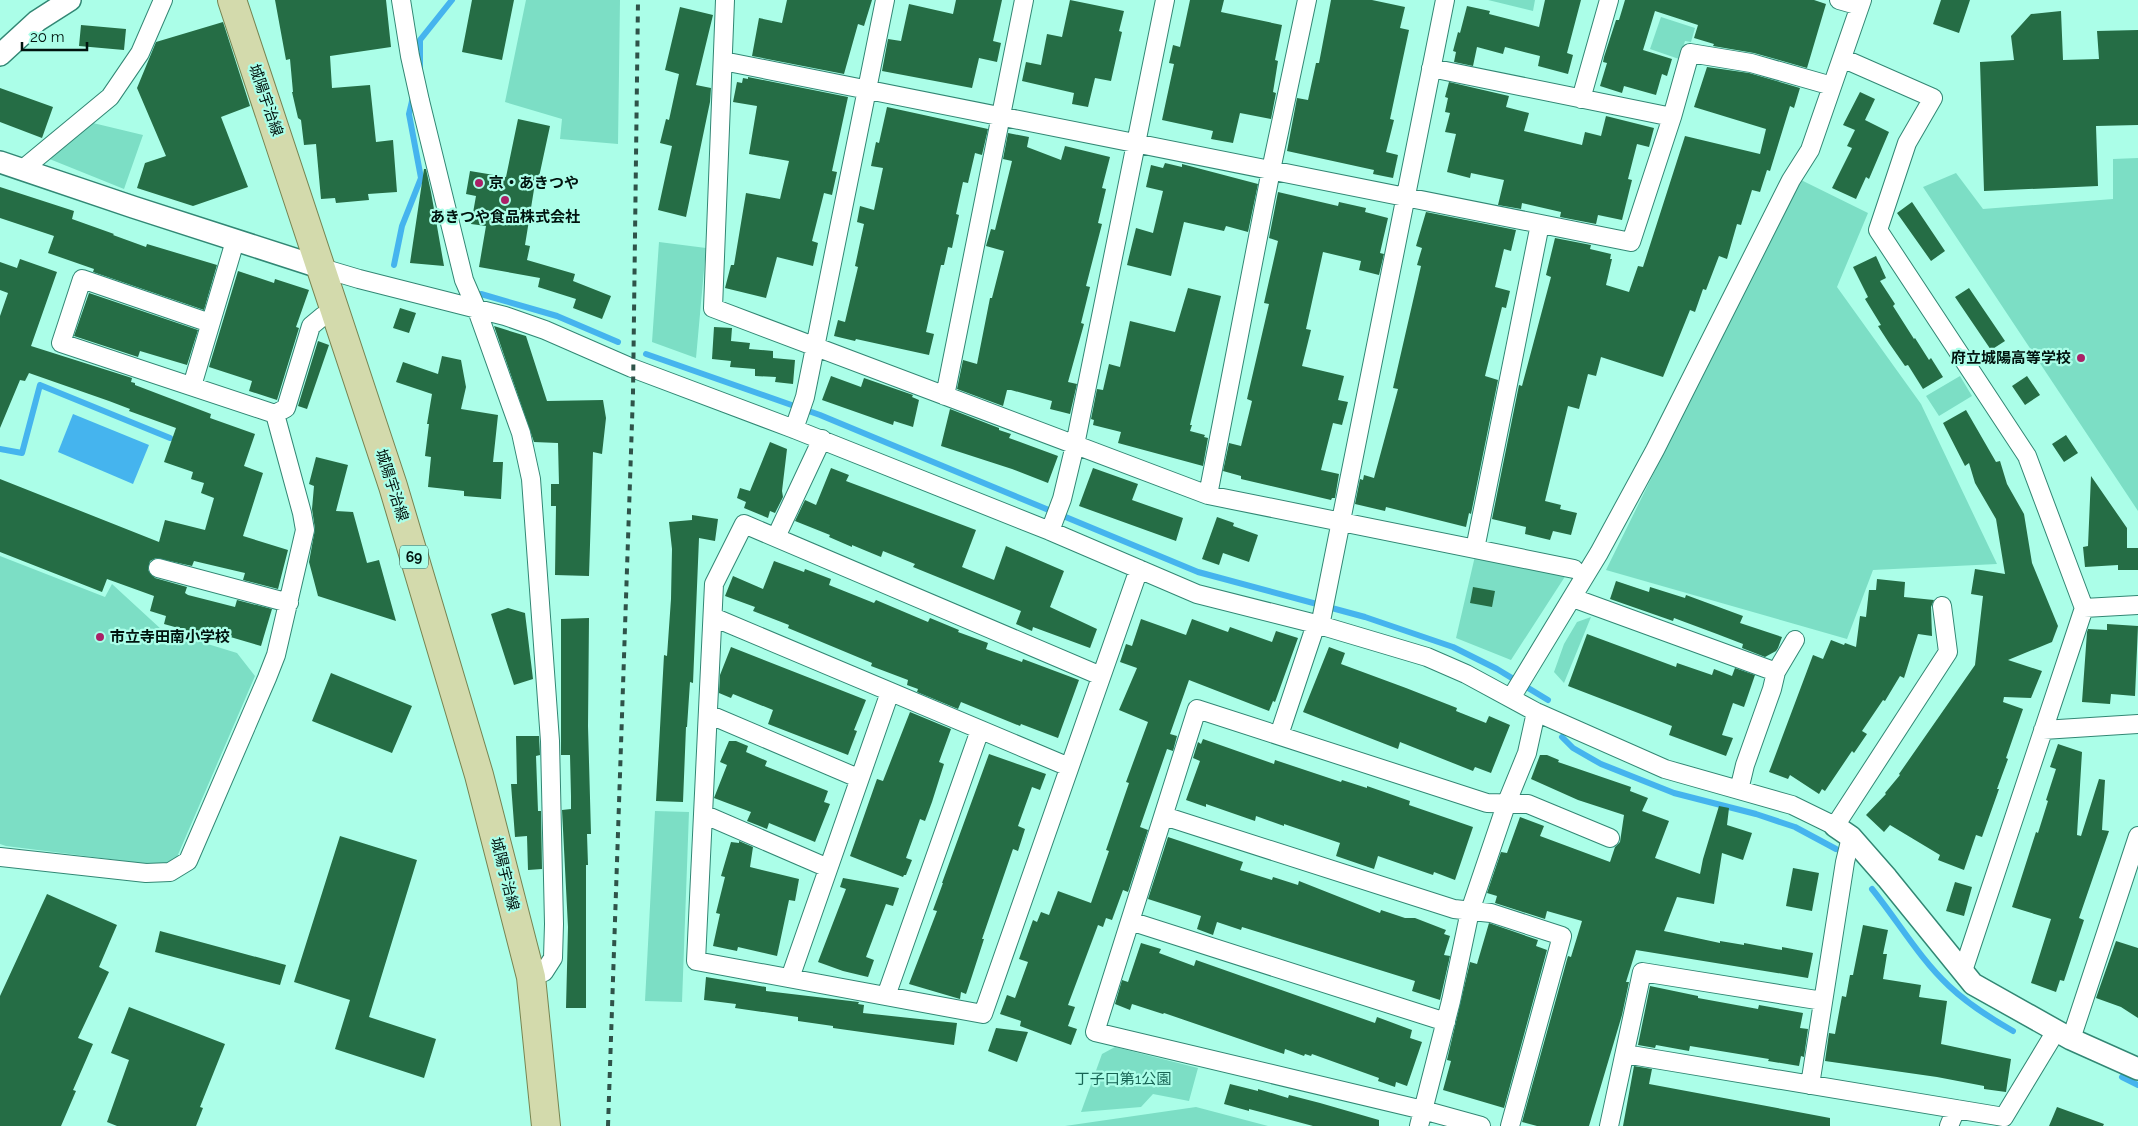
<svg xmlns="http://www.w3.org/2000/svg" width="2138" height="1126" viewBox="0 0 2138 1126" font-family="Raleway,'Noto Sans JP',sans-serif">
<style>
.green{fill:#7cdec5}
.water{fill:#45b4ee}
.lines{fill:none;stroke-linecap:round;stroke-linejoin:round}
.stream{stroke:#45b4ee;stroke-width:6}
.building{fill:#256d45}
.minor-casing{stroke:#328774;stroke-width:20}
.tertiary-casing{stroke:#328774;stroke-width:24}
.primary-casing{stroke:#768451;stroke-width:30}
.minor{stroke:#fff;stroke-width:18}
.tertiary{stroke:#fff;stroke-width:21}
.primary{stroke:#d3daac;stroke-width:28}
.rail{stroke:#2f5349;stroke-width:4;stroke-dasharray:6 6;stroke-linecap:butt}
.poi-dot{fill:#aa2167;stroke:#abfee8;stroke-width:2}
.labels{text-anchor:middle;stroke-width:4.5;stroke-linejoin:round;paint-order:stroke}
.shield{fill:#abfee8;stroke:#335a4f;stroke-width:1}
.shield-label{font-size:14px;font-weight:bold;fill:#00130e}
.street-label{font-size:15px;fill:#00130e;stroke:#abfee8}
.poi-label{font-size:15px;font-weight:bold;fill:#00130e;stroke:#abfee8;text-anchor:start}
.park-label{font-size:15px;fill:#166353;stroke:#abfee8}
</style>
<rect width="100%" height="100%" fill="#abfee8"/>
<path class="green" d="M526 0H620L618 144 560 139 562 119 505 102Z
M1488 0H1535L1533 11Z
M1661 17 1695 28 1691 42 1685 41 1679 59 1650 49Z
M93 123 143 135 124 189 47 158Z
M2138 158V511L1923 187 1956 173 1983 209 2113 199V159Z
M1799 179 1868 213 1837 287 1921 404 1997 564 1873 570 1847 639 1606 570Z
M659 242 706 248 696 358 652 342Z
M1960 376 1972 396 1939 416 1926 396Z
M0 556 105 597 112 584 162 630 237 653 255 676 177 857 167 863 148 864 6 846 0 844Z
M1475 556 1566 575 1511 660 1456 638Z
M1591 617 1564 683 1554 672 1564 644 1577 622Z
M655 811 689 812 682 1002 645 1001Z
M1115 1047 1198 1068 1189 1101 1153 1094 1141 1107 1081 1112 1102 1054Z
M1196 1107 1268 1126H1065Z"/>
<path class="water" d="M73 414 149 445 133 484 58 452Z"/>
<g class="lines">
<path class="stream" d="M420 68V40L452 0
M394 265 402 226 421 178 409 114 413 97
M481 294 557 316 618 342
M646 354 820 415 1198 572 1365 617 1453 647 1497 669 1548 700
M0 449 22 453 40 385 170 438
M1562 737 1573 748 1601 764 1674 793 1756 814 1795 827 1836 849
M1872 889C1898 921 1919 958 1949 986 1968 1004 1990 1018 2013 1031
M2122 1077 2138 1085"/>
</g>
<path class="building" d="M275 0H386L391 47 330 56 332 88 370 85 376 142 393 140 397 192 368 194 369 200 336 203 335 198 321 199 316 144 304 145 301 120 298 118 292 92H293L290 59 286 60Z
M472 0H514L502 60 462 52Z
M787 0H872L864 26 858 24 844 74 752 56 759 18 782 23Z
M956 0H1002L993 41 1001 43 997 62 979 58 972 88 882 71 888 39 901 41 909 4 953 14Z
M1070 0 1124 11 1119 31 1122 32 1111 81 1095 78 1088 107 1072 104 1074 93 1022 81 1026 62 1041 65 1047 34 1062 37Z
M1190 0H1224L1221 12 1282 25 1275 60 1278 61 1273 92 1276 93 1271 119 1240 113 1233 143 1211 139 1213 131 1162 120 1174 64 1169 63 1173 45 1180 47Z
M1331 0H1372L1405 7 1400 28 1409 30 1390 119 1394 120 1386 152 1398 155 1393 178 1373 174 1374 170 1287 151 1297 98 1308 100 1316 63H1319Z
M1545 0H1581L1567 53 1573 55 1568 74 1538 66 1540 56 1505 47 1503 54 1477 47 1473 66 1454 62 1456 52 1453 51 1458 32 1460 33 1467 6 1490 11 1489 14 1539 27Z
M1625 0H1814L1826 4 1807 68 1754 53 1713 46 1714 44 1694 38 1698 25 1655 11 1643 50 1672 59 1667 76 1662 74 1656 95 1624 86 1622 93 1600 86 1607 63 1603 62 1604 57 1616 20H1619Z
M1941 0H1970L1959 33 1933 24Z
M680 7 713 15 696 85 711 88 710 102 686 217 658 210 672 146 660 143 666 119 669 120 679 74 665 70Z
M2061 11 2063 60 2099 59 2097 31 2138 30V125L2096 126 2098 186 1984 191 1980 62 2014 60 2011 36 2031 14Z
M223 22 250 106 221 117 248 187 193 206 137 188 145 163 166 156 137 88 156 42Z
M81 25 126 29 124 50 79 46Z
M1707 67 1749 73 1800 88 1794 108 1790 106 1770 171 1767 170 1760 192 1752 190 1741 225 1737 224 1727 259 1719 256 1706 290 1703 289 1695 312 1690 310 1663 377 1601 357 1596 376 1588 374 1579 409 1568 406 1545 501 1561 505 1560 509 1577 513 1571 535 1553 531 1550 540 1525 534 1526 527 1492 519 1519 385 1522 386 1551 277 1546 275 1555 238 1591 245 1590 249 1611 254 1610 259H1612L1606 285 1629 292 1638 266 1643 267 1685 136 1760 154 1766 129 1694 107Z
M748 77 848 97 832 171 837 172 832 195 824 193 812 241 818 243 813 266 777 257 766 298 725 288 731 265H734L746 193 780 199 789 161 749 154 757 106 733 102 737 82 742 83 743 78 748 79Z
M1449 82 1509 96 1506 107 1529 113 1524 131 1582 145 1585 132 1601 136 1606 116 1654 128 1649 147 1637 144 1628 179 1632 180 1622 220 1598 215 1596 224 1560 217 1561 212 1522 203 1521 209 1498 205 1504 180 1471 173 1470 178 1447 172 1456 134 1445 132 1450 113 1445 112 1448 98 1445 97Z
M0 88 53 107 42 138 0 122Z
M1860 92 1875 99 1865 120 1889 132 1869 179 1866 177 1856 199 1832 188 1852 148 1847 146 1855 130 1843 125Z
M887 107 988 129 982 155 975 153 968 183 963 182 956 214 959 215 952 248 948 247 944 265H941L926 332 934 334 929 355 856 339 855 341 834 336 838 320 845 322 858 267 855 266 864 224 857 222 860 206 874 210 883 168 871 166 876 142 879 143Z
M518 119 550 126 539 177H536L525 245 530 246 527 260 575 274 573 281 611 296 602 319 573 308 576 299 538 287 540 278 479 267 486 226 471 224 476 196 466 194 470 171 506 177Z
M1008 133 1029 137 1027 147 1061 160 1065 146 1110 157 1102 188 1106 189 1098 223 1102 224 1086 286 1090 287 1081 323 1084 324 1068 382 1077 384 1070 414 1050 409 1052 401 1011 390H1007L1003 406 957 389 963 360 977 364 990 298H992L1004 251 986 246 991 229 995 230 1012 161 1003 159Z
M1165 163 1182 167V164L1258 184 1248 232 1226 226 1224 231 1184 222 1171 276 1127 265 1136 228 1153 233 1163 191 1146 187 1151 165 1163 168Z
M424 169H426L431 192 444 266 410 263Z
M0 187 74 211 72 219 114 234 113 235 146 247 147 244 217 265 204 310 93 272 94 269 48 253 54 236 0 218Z
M1278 192 1338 206 1339 202 1366 208 1365 212 1388 218 1380 253 1384 254 1379 275 1359 270 1361 261 1323 252 1306 329 1311 330 1302 366 1344 376 1338 400 1348 402 1342 425 1333 423 1321 470 1339 474 1335 498H1332L1331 500 1241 479V476L1223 471 1229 443 1241 446 1252 401 1247 399 1269 304 1264 303 1278 241 1269 238Z
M1912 202 1945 251 1931 261 1897 213Z
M1426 212 1516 230 1511 251 1504 249 1495 287 1510 291 1506 308 1502 307 1485 376 1498 380 1471 514 1469 513 1466 527 1386 507 1385 511 1355 504 1360 479 1363 480 1364 475 1374 478 1398 389 1393 388 1421 266 1417 265 1422 248 1416 246Z
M1876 256 1886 278 1880 281 1895 304 1893 306 1914 339 1915 338 1929 360 1931 358 1943 377 1923 389 1908 365 1905 366 1889 343 1878 326 1881 325 1865 299 1868 297 1853 267Z
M20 259 57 272 31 346 132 378 131 382 135 383V385L211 414 210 418 255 434 244 466 263 473 243 536 288 550 278 589 243 580 245 573 194 561 192 566 156 558 150 561 148 570 155 578 187 587 185 593 188 595 235 607 237 600 272 609 261 646 227 636 225 641 164 624 166 616 150 611 154 596 107 579 102 592 0 552V479L159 542 165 520 205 530 214 498 201 493 204 483 191 479 193 472 164 462 176 428 129 411 130 409 109 401 29 373 25 381 20 380 0 428V316L8 293 0 290V262L17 268Z
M238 271 274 283 275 279 309 290 296 327 299 328 277 400 249 391 252 381 209 367Z
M1188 288 1221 296 1190 425H1192L1190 431 1205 435 1204 437 1208 438 1203 466 1118 443 1121 432 1093 425 1094 420 1091 419 1097 389 1103 390 1109 364 1120 367 1130 321 1175 332Z
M1969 288 2005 341 1991 350 1955 297Z
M89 293 198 330 187 365 140 351 138 357 74 336Z
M400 308 416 313 409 333 393 328Z
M494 326 526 336 547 401 603 400 606 418 602 454 593 452 589 576 555 575 556 506H551V484H559L558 443 534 442Z
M714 327 732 328 731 341 750 343 749 349 773 351V358L795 360 793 384 775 382 776 377 755 376V369L730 367 731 361 712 359Z
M318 341 329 345 307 409 298 406Z
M442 356 461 360 466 387 461 409 498 415 493 462H503L501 499 464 496V491L428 487 431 457 425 456 429 424H427L432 394 396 382 403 362 438 374Z
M831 376 861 387 864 378 913 395 912 397 919 400 913 427 894 421 893 425 822 400Z
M2027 376 2040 395 2025 405 2012 386Z
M950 409 999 428V430L1011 434 1009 438 1058 456 1048 483 1012 469 941 446Z
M1966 410 1996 462 2000 461 2007 484 2024 514 2032 563 2058 626 2052 642 2008 660 2042 671 2031 698 2004 697 2003 702 2023 709 2006 758 2008 759 1997 789H1999L1982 837 1976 835 1964 870 1938 860 1940 855 1890 825 1884 832 1866 815 1886 794 1885 793 1900 775 1899 774 1975 665 1983 596 1971 594 1975 569 2005 574 1996 519 1975 483 1969 463 1965 466 1943 423Z
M2066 435 2078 453 2064 462 2052 444Z
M770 442 787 449 782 491 783 497 775 513 770 511 768 518 744 508 746 502 737 498 740 488 750 491Z
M316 457 348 465 336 511 353 512 367 563 379 560 396 621 318 596 309 562 315 529 312 509 314 486 309 484Z
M831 468 849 475 846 481 976 530 962 567 994 580 1006 546 1064 571 1050 607 1097 629 1090 648 1033 627 1032 631 1016 624 1021 611 913 567 915 564 883 551 881 557 852 545V547L829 537 830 535 795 521 805 500 816 505Z
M1093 468 1138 484 1132 500 1183 518 1176 541 1079 506Z
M2091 476 2127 528V548H2138V570H2118V565L2085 567 2083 547 2088 546Z
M692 515 718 519 715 541 699 538 693 683 690 682 687 727H686L683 802 656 801 664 655 667 656 671 599 672 549 669 522 692 520Z
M1217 517 1234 523 1233 526 1258 535 1249 562 1223 553 1219 565 1202 559Z
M774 561 804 572 805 569 831 579 829 585 874 603 876 600 928 622 930 618 959 630 958 632 988 643 986 649 1022 662 1023 659 1079 680 1058 738 1021 724 1020 726 961 702 958 709 917 692 918 689 907 685 908 680 871 666 872 663 788 628 789 625 753 611 755 607 725 596 733 576 763 589Z
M1877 579 1905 582 1904 597 1934 600 1931 607 1932 636 1918 634 1904 678 1900 676 1885 701 1883 700 1862 731 1867 734 1854 753 1852 751 1825 791 1822 789 1819 794 1790 775 1788 779 1769 772 1771 767 1813 655 1823 659 1831 640 1844 645 1845 643 1856 647 1860 616 1866 617 1869 590H1876Z
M1616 581 1649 592 1650 587 1685 598 1686 595 1743 616 1740 623 1782 637 1778 648 1776 651 1765 657 1742 648 1743 644 1717 634 1674 618 1673 621 1610 599Z
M1473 587 1495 591 1492 607 1470 603Z
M508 608 525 613 533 679 514 685 491 614Z
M589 618 588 726 591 834H587L588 865H586V1008H566L568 927 562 810 571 809V796L570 755H561V619Z
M1141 619 1186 635 1192 619 1228 632 1230 627 1272 642 1276 631 1298 638 1275 702 1273 701 1269 711 1189 680 1170 734 1177 736 1173 751 1167 749 1140 827 1148 830 1128 892 1123 890 1112 920 1106 918 1103 927 1098 925 1068 1005 1075 1007 1068 1026 1077 1029 1071 1045 1020 1026 1021 1021 1000 1014 1007 995 1015 998 1028 962 1019 959 1033 920 1037 922 1041 912 1049 915 1058 891 1091 903 1109 851 1106 850 1129 783 1126 782 1148 722 1119 710 1137 668 1120 662 1126 644 1132 646Z
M2107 624 2138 626 2135 696 2111 694 2110 704 2082 702 2087 632 2088 629 2107 630Z
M1587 634 1676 667 1677 663 1712 675 1714 669 1732 676 1735 668 1755 675 1744 707 1733 703 1722 735 1733 738 1726 756 1669 735 1672 726 1568 686Z
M731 647 866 700 854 730 857 731 848 755 768 724 773 710 733 694 731 698 719 693 720 675Z
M1329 647 1345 653 1341 664 1406 688 1457 708 1456 711 1486 723 1489 716 1510 725 1491 773 1475 767 1473 771 1400 742 1398 749 1303 712Z
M331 673 412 706 392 753 312 721Z
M910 712 951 729 939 762 944 764 932 802 925 821 920 819 906 858 912 860 906 875H904L903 877 850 856 877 779 883 781Z
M516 736H539L540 755 536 756 538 811H541L542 869 528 870 527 836 515 837 511 784H517Z
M1203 739 1274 764 1275 760 1341 782 1342 780 1367 788V786L1410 801 1409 805 1473 827 1455 880 1434 872 1433 875 1378 856 1374 869 1336 856 1340 843 1284 824V826L1256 816 1255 821 1206 804V807L1186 800 1200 761 1193 758 1198 742 1201 744Z
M729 741H736L748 746 746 752 767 761 765 766 828 791 824 802 830 804 815 842 769 823 767 829 747 821 751 812 714 798 727 765 720 762Z
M2058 744 2082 752 2077 835 2081 836 2099 779 2105 780 2102 830 2109 831 2079 918 2084 920 2064 981 2060 980 2056 992 2031 983 2051 919 2012 907 2036 832 2038 833 2048 801 2046 800 2056 769 2050 767Z
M989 754 1046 774 1040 790 1032 787 1018 826 1025 829 1018 851 1013 849 982 939H984L972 976 966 994 961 992 960 999 909 984 937 911 933 910 943 883H942Z
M1540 755H1547L1559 760 1558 762 1631 787 1630 791 1648 798 1642 811 1669 821 1655 858 1700 874 1703 859 1719 806 1729 808 1727 825 1752 833 1743 860 1722 853 1714 904 1677 897 1664 931 1720 943V941L1744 945V943L1782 950V947L1813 953 1808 978 1636 950 1626 982H1629L1622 1015 1589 1126H1537L1522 1122 1568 956 1571 957 1582 921 1547 911 1545 919 1495 903 1497 896 1487 893 1501 852 1507 853 1520 817 1544 826 1540 836 1610 862 1615 847 1620 842 1624 815 1578 800 1531 779Z
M340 836 417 860 369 1017 436 1039 424 1078 335 1049 350 1000 294 982Z
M1168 837 1243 862 1240 870 1272 880 1273 877 1298 885 1299 881 1380 913 1381 910 1405 918H1415L1446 930 1444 934 1450 936 1444 955 1450 956 1440 1000 1412 991 1415 981 1242 927 1241 930 1217 922 1213 935 1197 929 1201 916 1148 899Z
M739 841 753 847 750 867 799 879 795 901 789 900 777 956 738 947 737 951 713 946 720 914 716 913 725 877 721 876 731 842 739 843Z
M1793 868 1819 873 1812 911 1786 906Z
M843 878 899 888 893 906 886 904 866 957 874 960 868 977 843 971 818 962 846 889 840 887Z
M1955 882 1972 887 1964 916 1946 911Z
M47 894 117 925 99 967 109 972 78 1038 93 1044 73 1090 76 1091 61 1126H0V996Z
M1489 923 1538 940 1536 946 1547 950 1504 1108 1443 1090 1451 1061 1447 1060 1470 962 1477 964Z
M1863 925 1888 930 1883 954H1887L1883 979 1921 985 1919 997 1947 1001 1941 1044 2011 1059 2006 1092 1984 1089V1086L1937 1077 1825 1061 1829 1033 1835 1034 1842 996 1846 997 1850 975H1853Z
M160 931 286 965 280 985 155 952Z
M2116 941 2138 948V1018L2121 1007 2096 998Z
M1141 943 1161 949 1159 953 1194 966 1196 960 1375 1023 1377 1017 1412 1030 1410 1038 1422 1042 1407 1086 1396 1082 1395 1087 1378 1081 1379 1078 1312 1054 1311 1056 1305 1054 1304 1056 1285 1049 1284 1054 1164 1013 1163 1014 1132 1004 1130 1010 1115 1004 1122 980 1128 982Z
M706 977 766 987V991L859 1002 858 1004 864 1005 863 1013 957 1023 954 1045 833 1028V1026L798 1021V1017L735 1008 736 1004 704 1000Z
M1650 986 1698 996V998L1758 1009 1759 1005 1803 1013 1800 1028 1808 1029 1804 1057 1801 1056 1799 1066 1768 1061 1769 1059 1690 1046 1689 1051 1656 1045 1655 1048 1638 1045Z
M129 1007 225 1044 200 1107 203 1108 196 1126H117L107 1122 129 1060 111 1053Z
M996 1028 1028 1032 1017 1062 988 1051Z
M1634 1066 1652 1069 1649 1084 1830 1118V1126H1623Z
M1230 1084 1258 1091V1089L1288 1098 1289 1095 1320 1103 1379 1120V1126H1313L1249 1109V1111L1224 1104Z
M2057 1107 2104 1124 2103 1126H2049Z"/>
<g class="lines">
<defs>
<path id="minor" d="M401 0 410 56 420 101 464 280 477 310 521 433 531 479 550 741 554 924 553 958 544 972 531 977
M725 0 713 308 1208 495 1574 569
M1839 0 1860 6
M1842 58 1933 98 1907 143 1878 230 2027 456 2084 608 1963 971
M723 61 1631 242 1672 117 1690 53 1751 63 1832 86
M1431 68 1672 117
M1581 99 1609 0
M23 169 110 97 140 53 163 0
M322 268 359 279 505 316 545 330 632 368 794 429 1050 531 1197 594 1316 624 1427 657 1466 674 1536 712 1665 769 1792 805 1835 826 1948 652 1942 606
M192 386 235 241
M945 396 1024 0
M275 414 286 408 311 326 323 316 336 311
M794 429 805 397 885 0
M1208 495 1271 170 1307 0
M1050 531 1062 499 1075 445 1165 0
M776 537 822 439
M1475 549 1540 224
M158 568 289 603
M1573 598 1776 672 1772 689 1745 765 1739 790
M2084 608 2138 605
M713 617 1069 767
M1320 626 1445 0
M1776 672 1795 640
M1101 676 744 524 714 584 696 961 983 1014 1139 569
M1511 698 1599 553 1655 450 1791 180 1810 150 1862 0
M708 714 858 778
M2043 730 2138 724
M1279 735 1316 624
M703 814 828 868
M1164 816 1454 909 1491 913 1562 936 1510 1126
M0 857 146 873 170 872 188 861 267 678 276 655 305 530 302 513 275 414 61 343 82 279 210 323
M1130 921 1446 1022
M790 978 890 692
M886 996 980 730
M2071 1039 2138 836
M1625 1054 2004 1117 2056 1031
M1810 1085 1845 862 1851 837
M1419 1126 1451 1001 1470 911 1507 802 1527 753 1536 712
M1481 1126 1423 1110 1095 1032 1197 709 1487 803 1528 804 1610 838
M1609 1126 1642 972 1823 1001
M1949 1126 1956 1109"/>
<path id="tertiary" d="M0 55 37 21 70 0
M0 162 133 207 322 268
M1835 826 1851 837 1887 878 1973 984 2071 1039 2138 1069"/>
<path id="primary" d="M232 0 393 486 479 775 531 977 546 1126"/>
</defs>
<use href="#minor" class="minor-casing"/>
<use href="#tertiary" class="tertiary-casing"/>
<use href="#primary" class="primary-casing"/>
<use href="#minor" class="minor"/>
<use href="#tertiary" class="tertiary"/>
<use href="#primary" class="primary"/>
<path class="rail" d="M608 1126 633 393 638 0"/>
</g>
<g class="poi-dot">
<circle cx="479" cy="183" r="5"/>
<circle cx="505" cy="200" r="5"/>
<circle cx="2081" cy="358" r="5"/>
<circle cx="100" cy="637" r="5"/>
</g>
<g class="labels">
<rect class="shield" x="400" y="545.5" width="28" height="23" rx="4"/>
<g class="shield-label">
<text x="414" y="562">69</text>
</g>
<g class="street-label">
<text transform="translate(266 100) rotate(71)" y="5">城陽宇治線</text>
<text transform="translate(392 485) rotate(72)" y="5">城陽宇治線</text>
<text transform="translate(505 874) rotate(76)" y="5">城陽宇治線</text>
</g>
<g class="poi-label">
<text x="489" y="188">京・あきつや</text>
<text x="505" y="222" text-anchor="middle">あきつや食品株式会社</text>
<text x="2071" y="363" text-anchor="end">府立城陽高等学校</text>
<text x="110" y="642">市立寺田南小学校</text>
</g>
<g class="park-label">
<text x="1123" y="1084">丁子口第1公園</text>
</g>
</g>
<path d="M22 42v8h65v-8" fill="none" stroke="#00130e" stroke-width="2.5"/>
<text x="30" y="42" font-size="15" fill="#00130e" stroke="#abfee8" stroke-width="4" paint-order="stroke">20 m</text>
</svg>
